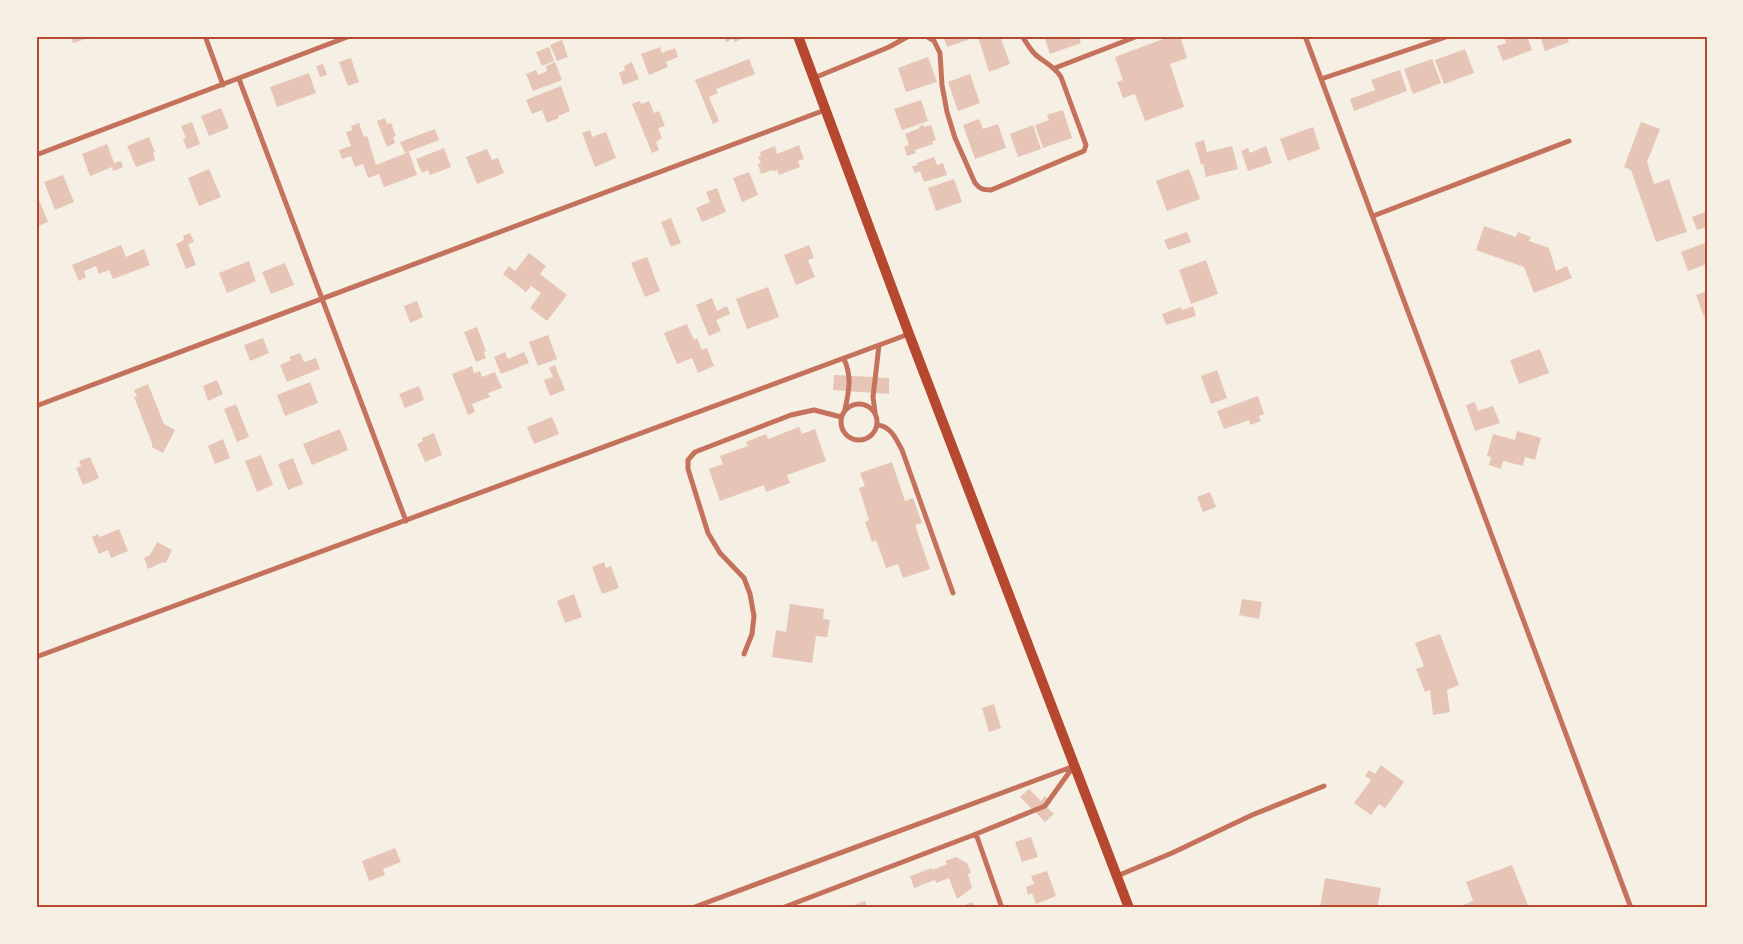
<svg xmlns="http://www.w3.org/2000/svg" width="1743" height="944" viewBox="0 0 1743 944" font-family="Overpass,sans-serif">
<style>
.building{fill:#e6c5b7}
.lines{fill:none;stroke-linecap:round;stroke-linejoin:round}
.minor{stroke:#c5725c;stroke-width:5}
.secondary{stroke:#b5482f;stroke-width:10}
.neatline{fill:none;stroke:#b5482f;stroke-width:2}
</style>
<rect width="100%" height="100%" fill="#f6efe4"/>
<path class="building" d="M71 36H92V37L73 43Z
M724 36H749L735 42 733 39 726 42Z
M943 36H976V37L947 47Z
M980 36H1000L1010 64 989 72 978 37Z
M1044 36H1078L1081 43 1050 54Z
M1171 36H1180L1187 58 1170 64 1184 107 1145 121 1135 94 1123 98 1117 82 1123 80 1115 57Z
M1504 36H1527L1532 50 1503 61 1497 46 1506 43Z
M1540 36H1566L1569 42 1545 51Z
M562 40 568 57 557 61 550 45Z
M549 47 554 61 542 66 536 52Z
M660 47 662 53 675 48 678 57 666 62 668 67 649 75 641 54Z
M1465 49 1474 73 1444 84 1435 60Z
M928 57 937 82 906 92 898 68Z
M351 58 359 82 348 86 339 62Z
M749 59 755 74 716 89 718 93 709 97 719 121 713 124 695 80Z
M1432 59 1441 83 1413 94 1404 69Z
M555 62 562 80 533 91 526 74 536 70 538 75 547 71 546 66Z
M632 62 639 79 623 85 619 73 625 70 624 66Z
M323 64 327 75 320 77 316 66Z
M1400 70 1407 91 1354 111 1350 99 1375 90 1371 80Z
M309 73 316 93 277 107 270 87Z
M970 74 980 103 958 111 948 82Z
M561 86 570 111 558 116 559 118 547 123 542 110 532 114 526 100Z
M921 100 928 121 902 130 894 109Z
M640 101 641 104 649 101 654 113 659 111 665 126 658 128 662 138 656 142 659 150 652 153 632 104Z
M221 108 229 128 209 136 201 116Z
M1063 110 1072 138 1043 148 1035 125 1049 120 1047 115Z
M385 118 387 124 391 123 396 136 393 137 395 143 387 147 377 121Z
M979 119 983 129 998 124 1006 148 975 159 963 125Z
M192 122 200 144 187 149 183 139 186 138 181 126Z
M1641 122 1660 129 1647 162 1654 184 1669 179 1687 232 1656 242 1631 170 1624 167Z
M359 123 364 137 367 136 376 165 409 152 417 175 384 187 379 174 368 178 363 164 355 167 351 156 342 159 339 150 351 146 346 132 352 130 351 126Z
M924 125V127L931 125 936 140 932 142 933 144 915 150 916 153 907 156 904 147 909 145 905 134 920 128 919 126Z
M1033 125 1041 149 1018 157 1010 134Z
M1313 127 1320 149 1288 161 1280 139Z
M435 129 439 140 405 153 400 142Z
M590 130 592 137 606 132 616 158 595 167 582 133Z
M149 137 155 152 153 153 155 160 136 167 127 146Z
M1204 140 1207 152 1232 146 1238 169 1206 177 1203 164 1201 165 1195 143Z
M107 144 114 163 121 161 123 167 113 171 112 167 90 176 82 154Z
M799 145 804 159 798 161 800 167 779 175 777 170 773 171 772 170 761 174 758 164 761 163 758 157 761 156 760 152 775 146 777 154Z
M1266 146 1272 163 1248 171 1241 151 1248 148 1250 153Z
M444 148 451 167 430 175 428 170 422 173 416 159Z
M487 149 492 160 498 158 504 173 477 184 466 157Z
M934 157 937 165 943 163 947 175 924 182 920 171 915 173 912 166 918 165 917 163Z
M209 169 221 197 199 206 188 178Z
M1189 169 1200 199 1167 211 1156 181Z
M749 172 758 195 742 202 733 178Z
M63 175 74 202 55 210 44 182Z
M954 179 962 202 936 211 928 188Z
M717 188 726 212 702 222 696 208 710 202 706 192Z
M39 200 48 222 36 227V201Z
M1707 211V227L1697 230 1692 217Z
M671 218 681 243 671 247 661 222Z
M1484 226 1516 237 1518 232 1531 237 1529 241 1549 248 1556 271 1567 266 1572 278 1534 293 1524 267 1476 250Z
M1187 232 1191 242 1168 250 1164 240Z
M190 233 194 242 188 244 196 265 186 269 176 244 184 240 183 236Z
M1707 242V264L1688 271 1681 252Z
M121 245 126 257 144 249 150 265 113 279 109 270 99 274 96 266 84 271 86 277 79 281 72 265Z
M809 245 814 258 808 260 815 277 796 285 784 255Z
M529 253 546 266 540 274 567 295 547 321 530 308 541 293 531 286 526 292 503 274 509 266 515 271Z
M647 257 660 291 645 297 631 263Z
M1206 260 1218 294 1191 304 1179 270Z
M249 261 256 281 227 293 219 273Z
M285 263 294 285 271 294 262 272Z
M768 287 779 317 747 329 736 299Z
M1707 291V316L1704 317 1696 295Z
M712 298 717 311 727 306 730 314 716 320 721 331 709 336 696 305Z
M417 301 423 317 410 323 404 306Z
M1193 306 1196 316 1166 325 1162 314 1181 307 1182 310Z
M687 324 694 340 697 338 702 350 707 348 714 366 698 373 692 358 677 364 664 333Z
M477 327 486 351 484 352 486 358 476 362 464 332Z
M548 335 557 359 538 366 529 342Z
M263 338 269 353 250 361 244 345Z
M1540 349 1549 373 1519 384 1510 360Z
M505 352 508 359 524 352 529 363 501 374 494 357Z
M300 353 304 362 316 358 320 369 287 382 280 365 291 360 289 357Z
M555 365 565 390 550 396 544 380 553 377 549 368Z
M472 366 474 373 480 371 482 377 495 372 502 388 488 393 490 397 472 404 475 412 468 415 452 374Z
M1217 370 1227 398 1211 404 1201 376Z
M834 375 889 378V394L833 390Z
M217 380 223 394 208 401 203 386Z
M310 382 318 403 285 416 277 395Z
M148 384 164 424 175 430 163 453 152 447V443L134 397 137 396 134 390Z
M419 386 424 400 405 408 399 394Z
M1258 396 1264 414 1259 416 1261 421 1250 425 1249 420 1224 429 1217 411Z
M1475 402 1478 411 1493 406 1500 423 1475 431 1466 405Z
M236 404 249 437 237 442 224 409Z
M552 417 559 434 534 444 527 427Z
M799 427 802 434 815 429 826 461 787 475 790 483 766 492 764 485 720 501 709 469 723 464 720 456 748 446 746 442 766 434 768 439Z
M340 429 348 450 312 465 303 444Z
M1517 431 1541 438 1535 460 1525 457 1523 466 1503 461 1501 469 1489 465 1491 457 1487 456 1493 434 1515 440Z
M434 433 442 455 425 462 417 444 423 441 422 438Z
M223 439 230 458 215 464 208 446Z
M261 455 273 485 257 492 245 461Z
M90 457 99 478 83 485 76 468 81 466 79 461Z
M293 458 303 484 288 490 278 464Z
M892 462 905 501 913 498 922 523 915 525 930 569 903 578 898 564 886 568 876 540 872 542 865 522 869 520 859 488 865 486 860 473Z
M1210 492 1216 507 1203 512 1197 497Z
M119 529 128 551 111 558 108 550 99 554 92 537 98 534 100 537Z
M157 542 172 550 166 563 163 562 148 569 144 558 150 555Z
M604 562 606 568 611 566 619 588 602 594 592 567Z
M574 594 582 617 565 623 557 601Z
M1242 599 1262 602 1259 619 1239 615Z
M790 604 824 609 823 619 830 620 827 637 816 636 812 663 772 657 776 630 786 632Z
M1440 634 1459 685 1447 690 1450 712 1433 715 1430 690 1425 692 1416 669 1424 666 1415 643Z
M994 704 1001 728 989 732 982 708Z
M1381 765 1404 782 1385 808 1379 804 1371 815 1354 803 1371 780 1365 776 1369 770 1375 774Z
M1029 789 1041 801 1045 796 1051 802 1046 807 1054 814 1045 822 1020 797Z
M1031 837 1038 857 1022 862 1015 842Z
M395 848 401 862 383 869 385 875 369 881 362 861Z
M956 857 967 863 971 873 968 874 972 888 957 899 949 878 936 883 935 880 914 888 910 876 932 868 933 870 947 864 945 861Z
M1512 865 1529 908H1456L1473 901 1466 882Z
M1047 871 1056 896 1036 904 1032 893 1028 895 1026 887 1034 884 1031 876Z
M1325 878 1381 888 1377 908H1320Z
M865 901 867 908H846Z
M972 902 976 908H959Z"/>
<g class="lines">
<path class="minor" d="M205 36 223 85
M926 36 934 41 940 53 942 85 947 112 955 138 975 183C980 189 983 190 991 190L1084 151 1086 145 1061 77C1055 67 1046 63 1037 56 1030 50 1027 43 1022 36
M1305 36 1631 908
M1055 68 1138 36
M814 78 889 47 909 36
M239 79 406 521
M1321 79 1449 36
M36 155 350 36
M1373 216 1569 141
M844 359C852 376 849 392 845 409
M841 422a18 18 0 1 1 36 0a18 18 0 1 1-36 0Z
M36 406 825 110
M875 412 873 397 879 345
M877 425C891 426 896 439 902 450L953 593
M744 654 752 634 754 616 750 594 744 578 720 553 708 533 688 469V460L695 452 791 415 814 410 841 417
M36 657 909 334
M976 834 1002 908
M1117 876 1172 853 1252 815 1324 786
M692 908 1074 766
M782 908 976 834 1045 806 1073 767"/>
<path class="secondary" d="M798 36 909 334 1129 908"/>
</g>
<rect width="1743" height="944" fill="none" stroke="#f6efe4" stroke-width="75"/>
<rect x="38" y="38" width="1668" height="868" class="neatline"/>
</svg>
